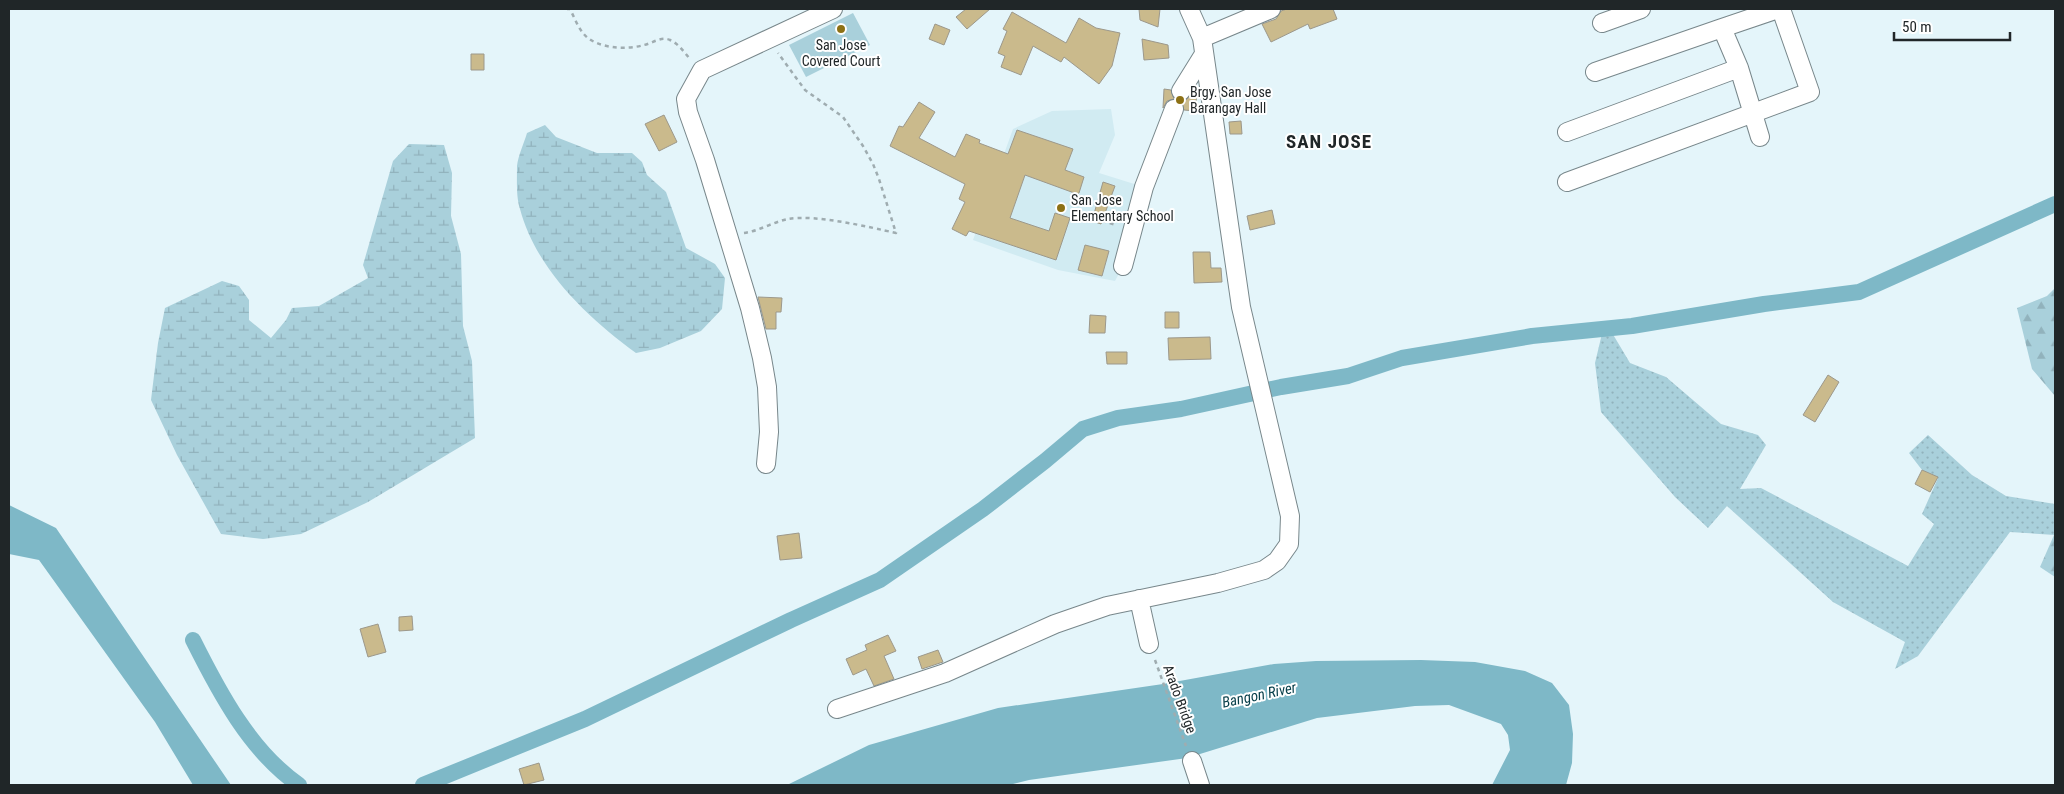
<svg xmlns="http://www.w3.org/2000/svg" width="2064" height="794" viewBox="0 0 2064 794" font-family="'Roboto Condensed',sans-serif">
<style>
.built{fill:#d1ebf2}
.grass{fill:url(#grass-dots)}
.forest{fill:url(#forest-firs)}
.wetland{fill:url(#wetland-marsh)}
.park{fill:#a9d0db}
.water{fill:#7eb8c7}
.lines{fill:none;stroke-linecap:round;stroke-linejoin:round}
.canal{stroke:#7eb8c7;stroke-width:16}
.building{fill:#caba8c;stroke:#9c988b}
.minor-casing{stroke:#78878b;stroke-width:20}
.path{stroke:#9facb0;stroke-width:2.5;stroke-dasharray:4 4;stroke-linecap:butt}
.minor{stroke:#fff;stroke-width:18}
.poi-dot{fill:#8d7115;stroke:#fff;stroke-width:2}
.labels{text-anchor:middle;stroke-width:4;stroke-linejoin:round;paint-order:stroke}
.poi-label{font-size:14px;fill:#202628;stroke:#fff;text-anchor:start}
.street-label{font-size:14px;fill:#202628;stroke:#fff}
.water-label{font-size:15px;font-style:italic;fill:#063e49;stroke:#fff}
.district-label{font-size:19px;font-weight:bold;letter-spacing:1px;fill:#202628;stroke:#fff}
</style>
<defs>
<pattern id="grass-dots" width="8" height="8" patternUnits="userSpaceOnUse" patternTransform="scale(1.25)"><rect width="8" height="8" fill="#a9d0db"/><path d="M2 2h.1M6 6h.1" fill="none" stroke="#91b2bc" stroke-width="1.8" stroke-linecap="round"/></pattern>
<pattern id="forest-firs" width="22" height="20" patternUnits="userSpaceOnUse" patternTransform="scale(1.25)"><rect width="22" height="20" fill="#a9d0db"/><path d="M5 1l3.5 6h-7zM16 11l3.5 6h-7z" fill="#91b2bc"/></pattern>
<pattern id="wetland-marsh" width="20" height="14" patternUnits="userSpaceOnUse" patternTransform="scale(1.25)"><rect width="20" height="14" fill="#a9d0db"/><path d="M1 5h8M5 5V1M11 12h8M15 12V8" fill="none" stroke="#91b2bc"/></pattern>
</defs>
<rect width="100%" height="100%" fill="#e4f5fa"/>
<path class="built" d="M1111 109 1115 135 1099 173 1144 187 1123 266 1115 281 1058 270 973 240 1013 129 1052 111Z"/>
<path class="grass" d="M1605 321 1630 363 1666 377 1721 424 1758 435 1766 445 1740 489 1761 488 1908 566 1934 524 1922 514 1938 478 1922 470 1909 453 1928 435 1972 475 2006 496 2055 504V535L2010 532 1918 656 1895 669 1905 642 1833 602 1727 506 1708 528 1675 497 1601 412 1595 363Z"/>
<path class="forest" d="M2055 288V396L2032 369 2017 308 2047 296Z
M2054 535H2055V577L2040 567Z"/>
<path class="wetland" d="M545 125 556 137 597 153H632L642 162 647 175 666 192 686 248 715 264 725 278 722 309 701 331 660 348 636 353C587 317 536 269 520 209 516 197 517 179 517 166 518 156 524 143 527 133Z
M409 144 444 145 452 173 451 216 461 254 463 326 472 361 475 438 368 502 301 534 263 539 221 534 177 455 151 400 158 343 165 308 222 281 239 286 249 300V320L271 338 286 320 292 308 319 306 368 278 363 265 393 161Z"/>
<path class="park" d="M853 13 870 45 806 77 789 45Z"/>
<path class="water" d="M9 505 56 528 231 785H193L155 722 39 560 9 554Z
M1421 660 1475 662 1525 671 1552 683 1569 705 1573 734 1572 763 1566 785H1492L1510 750 1508 735 1501 724 1449 705 1415 706 1317 718 1187 758 1029 780 1009 785H787L869 745 998 708 1163 684 1274 664 1316 661Z"/>
<g class="lines">
<path class="canal" d="M193 640C219 692 250 751 299 785
M423 785 585 719 791 620 880 580 983 509 1045 461 1083 429 1118 418 1181 409 1281 387 1348 376 1402 358 1532 336 1632 326 1764 304 1859 292 2055 204"/>
</g>
<path class="building" d="M966 9H990L967 29 956 17Z
M1139 9H1160L1158 27 1140 20Z
M1287 9H1333L1337 19 1310 29 1308 24 1271 42 1262 24 1276 19 1281 11Z
M1012 12 1066 43 1079 18 1096 28 1120 33 1112 66 1099 84 1064 57 1061 62 1033 46 1021 75 1001 67 1005 56 998 53 1007 31 1003 29Z
M935 24 950 30 944 45 929 39Z
M1142 39 1168 45 1169 58 1144 60Z
M471 54H484V70H471Z
M1164 89 1171 90 1174 99 1167 101 1163 108Z
M1193 92 1197 93 1195 111 1184 110 1181 102 1186 100Z
M919 102 935 112 919 138 955 157 966 134 980 140 979 143 1008 154 1017 130 1073 149 1065 170 1084 177 1079 193 1077 194 1025 175 1010 218 1049 231 1055 213 1070 218 1056 260 969 231 966 236 952 229 965 202 959 199 965 184 890 146 899 126 903 127Z
M664 115 677 142 659 151 645 124Z
M1241 121 1242 134H1230L1229 122Z
M1103 182 1115 186 1101 224 1092 221Z
M1272 210 1275 224 1250 230 1247 216Z
M1085 245 1109 251 1102 276 1078 270Z
M1193 252H1210L1211 268H1221L1222 282 1194 283Z
M758 297 782 298 781 312H776V329H766Z
M1165 312H1179V328H1165Z
M1090 315 1106 316 1105 333H1089Z
M1210 337 1211 359 1169 360 1168 338Z
M1106 352H1127V364H1107Z
M1828 375 1839 382 1815 422 1803 415Z
M1922 470 1938 477 1930 492 1915 484Z
M799 533 802 558 780 560 777 536Z
M412 616 413 630 399 631V617Z
M378 624 386 652 368 657 360 629Z
M888 635 896 651 884 656 894 679 874 686 866 669 853 675 846 659 867 650 865 645Z
M938 650 943 662 922 669 918 657Z
M539 763 544 780 524 785 519 769Z"/>
<g class="lines">
<defs>
<path id="minor" d="M1189 9 1202 38
M1602 23 1641 9
M1739 68 1760 137
M1595 72 1722 28
M1181 91 1204 54
M1567 132 1739 68 1722 28 1778 9
M1567 182 1810 92 1781 9
M1123 266 1144 187 1174 109
M766 464 769 432 767 387 762 358 750 308 705 160 688 112 686 99 702 70 833 9
M1139 599 1149 644
M837 709 945 673 1055 624 1107 606 1218 583 1264 570 1277 561 1289 544 1290 516 1241 307 1202 38 1271 9
M1192 761 1200 785"/>
</defs>
<use href="#minor" class="minor-casing"/>
<path class="path" d="M567 9H570C574 17 578 27 583 33 595 49 627 50 644 45 653 43 661 36 670 40 679 44 684 52 690 59
M1079 214 1116 225
M744 233C759 231 773 222 788 219 815 214 869 227 896 233L879 179 873 164 863 146 843 117 805 90 778 53
M1155 660 1186 746"/>
<use href="#minor" class="minor"/>
</g>
<g class="poi-dot">
<circle cx="841" cy="29" r="5"/>
<circle cx="1180" cy="100" r="5"/>
<circle cx="1061" cy="208" r="5"/>
</g>
<g class="labels">
<g class="poi-label">
<text x="841" y="50" text-anchor="middle">San Jose<tspan x="841" dy="16">Covered Court</tspan></text>
<text x="1190" y="97">Brgy. San Jose<tspan x="1190" dy="16">Barangay Hall</tspan></text>
<text x="1071" y="205">San Jose<tspan x="1071" dy="16">Elementary School</tspan></text>
</g>
<g class="street-label">
<text transform="translate(1180 699) rotate(70)" y="5">Arado Bridge</text>
</g>
<g class="water-label">
<text transform="translate(1259 695) rotate(-12)" y="5">Bangon River</text>
</g>
<g class="district-label">
<text x="1329" y="148">SAN JOSE</text>
</g>
</g>
<rect width="2064" height="794" fill="none" stroke="#202628" stroke-width="20"/>
<path d="M1894 32v8h116v-8" fill="none" stroke="#202628" stroke-width="2.5"/>
<text x="1902" y="32" font-size="15" fill="#202628" stroke="#ffffff" stroke-width="4" paint-order="stroke">50 m</text>
</svg>
